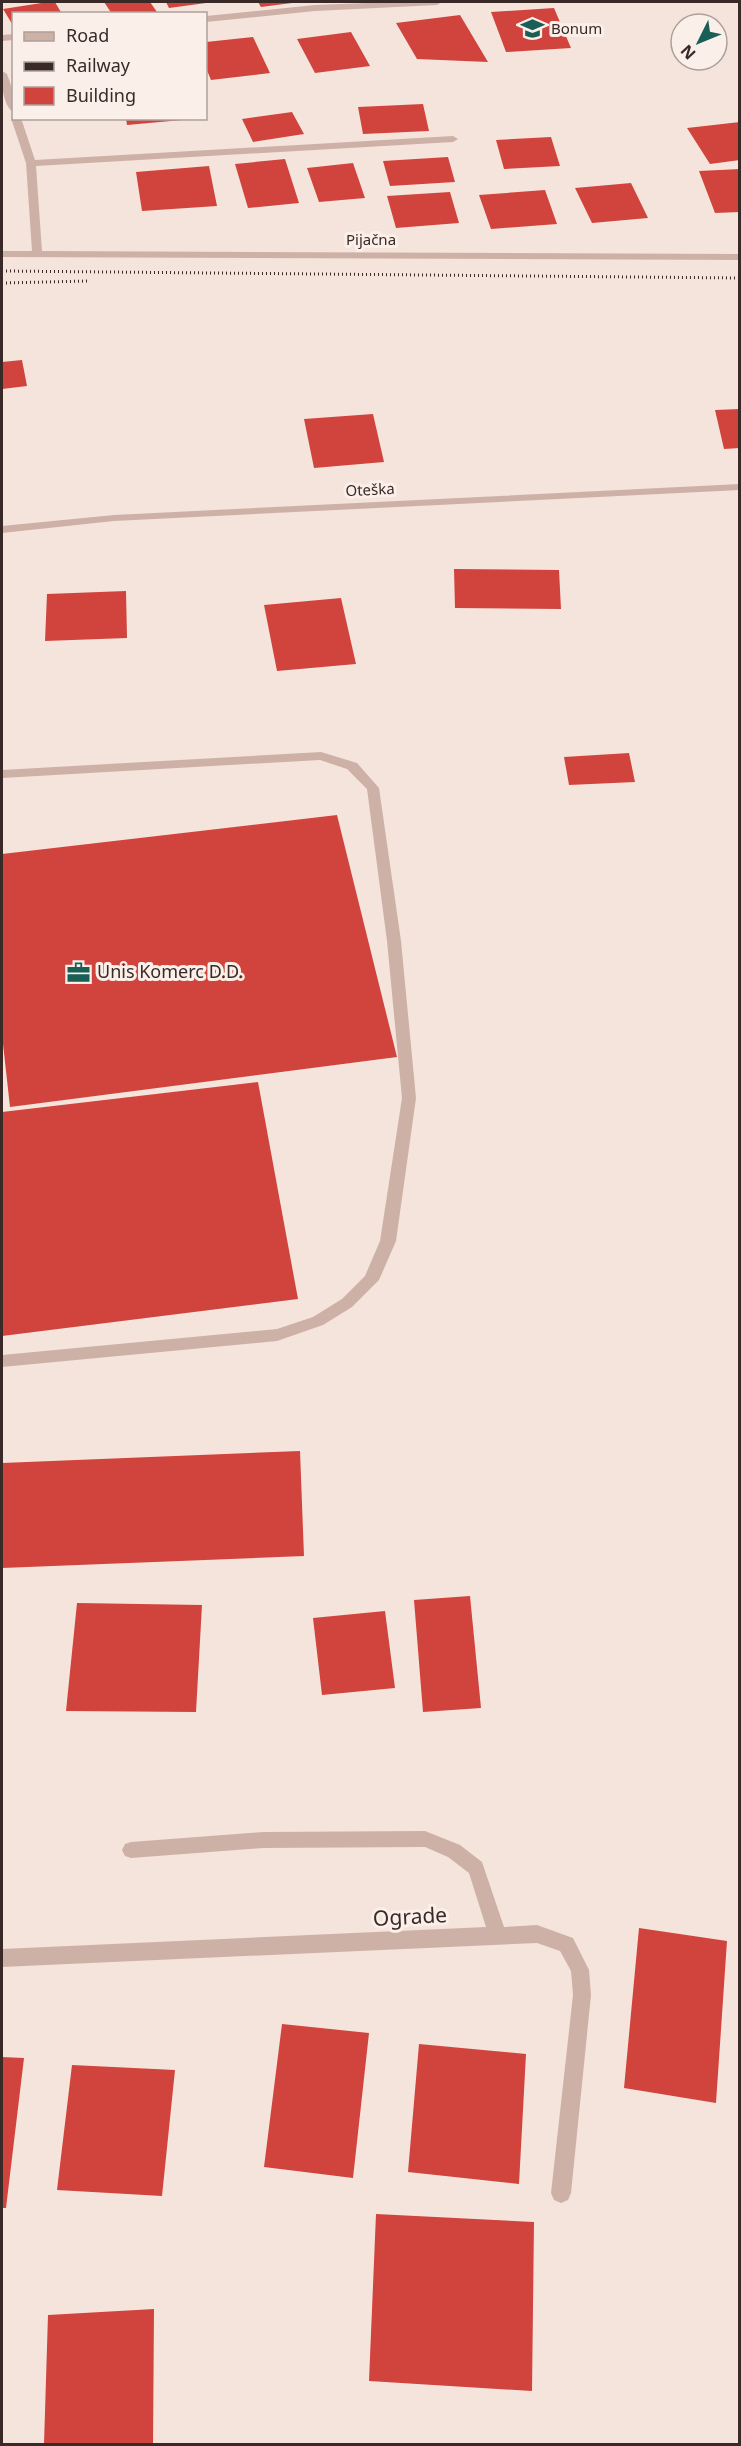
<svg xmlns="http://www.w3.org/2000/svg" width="741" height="2446" viewBox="0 0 741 2446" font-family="'Noto Sans',sans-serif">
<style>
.building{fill:#d1443d}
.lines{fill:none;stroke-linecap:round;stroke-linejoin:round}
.minor{fill:#ceb1a6;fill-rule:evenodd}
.rail{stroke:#392a28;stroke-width:3;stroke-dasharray:1 3;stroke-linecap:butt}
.labels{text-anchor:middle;stroke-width:6;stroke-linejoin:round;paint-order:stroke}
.far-poi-label{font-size:15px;fill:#392a28;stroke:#fbefe9;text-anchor:start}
.far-street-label{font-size:15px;fill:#392a28;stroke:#fbefe9}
.poi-label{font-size:18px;fill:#392a28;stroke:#fbefe9;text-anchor:start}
.near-street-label{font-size:21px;fill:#392a28;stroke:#fbefe9}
</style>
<rect width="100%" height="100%" fill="#f4e4dc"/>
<path class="building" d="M48 2H55L62 14H14V27L3 9Z
M104 2H150L157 12 112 14Z
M166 2H206V3L169 8Z
M258 2H292V3L261 7Z
M554 8 571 48 506 52 491 12Z
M460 15 488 62 417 59 396 23Z
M351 32 370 66 315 73 297 39Z
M253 37 270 73 211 80 206 68V42Z
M423 104 429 131 363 134 358 107Z
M292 112 304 134 253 142 242 119Z
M126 118H182V120L127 125Z
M740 122V160L710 164 687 128Z
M551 137 560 166 504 169 496 140Z
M448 157 455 182 390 186 383 161Z
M285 159 299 203 248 208 235 164Z
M353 163 365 198 319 202 307 168Z
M209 166 217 206 142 211 136 172Z
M740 169V212L715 213 699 171Z
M631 183 648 218 592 223 575 188Z
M545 190 557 224 491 229 479 195Z
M450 192 459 223 396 228 387 196Z
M22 360 27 386 2 389V362Z
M740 409V448L724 449 715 410Z
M373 414 384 462 314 468 304 419Z
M454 569 559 570 561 609 455 608Z
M126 591 127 638 45 641 47 594Z
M341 598 356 664 277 671 264 605Z
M629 753 635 782 569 785 564 757Z
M337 815 397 1057 10 1107 2 1035V854Z
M258 1082 298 1299 2 1336V1112Z
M300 1451 304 1556 2 1568V1463Z
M470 1596 481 1708 423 1712 414 1600Z
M77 1603 202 1605 196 1712 66 1711Z
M385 1611 395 1688 322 1695 313 1618Z
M639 1928 727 1941 716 2103 624 2088Z
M282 2024 369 2033 353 2178 264 2167Z
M419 2044 526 2054 519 2184 408 2172Z
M2 2057 24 2058 6 2208H2Z
M72 2065 175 2070 162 2196 57 2190Z
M376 2214 534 2222 532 2391 369 2381Z
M154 2309 153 2444H44L48 2315Z"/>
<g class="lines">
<path class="minor" d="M392 2H442L437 5 315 11 206 22V16L315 5Z
M14 34V40L2 41V35Z
M2 71 7 74 14 94V113C3 106 1 83 2 71Z
M13 116 14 118H21L35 160 453 136 458 139 453 142 36 166 42 251 740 254V260L2 257V251H32L26 163 11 118Z
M740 484V490L114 521 2 533V526L114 515Z
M321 752 357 763 379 788 401 941 416 1098 396 1241 379 1280 352 1307 323 1325 277 1341 2 1367V1355L277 1329 313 1317 342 1299 365 1276 380 1241 402 1098 387 941 367 789 347 769 320 760 2 778V770Z
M425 1831 460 1845 482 1862 504 1927 537 1925 573 1938 589 1970 591 1995 571 2193 568 2200 561 2203 554 2200 551 2193 573 1995 571 1971 560 1951 537 1943 2 1967V1949L486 1927 469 1873 448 1857 425 1847 263 1848 131 1858 125 1856 122 1850 125 1844 131 1842 263 1832Z"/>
<path class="rail" d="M2 271 740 278
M2 283 88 281"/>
</g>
<defs>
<symbol id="school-bare" viewBox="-9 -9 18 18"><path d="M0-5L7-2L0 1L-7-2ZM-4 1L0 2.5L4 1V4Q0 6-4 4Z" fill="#195f56" stroke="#fbefe9" stroke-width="2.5" paint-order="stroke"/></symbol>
<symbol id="office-bare" viewBox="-9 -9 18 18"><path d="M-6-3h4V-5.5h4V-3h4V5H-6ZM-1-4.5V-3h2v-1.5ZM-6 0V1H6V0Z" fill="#195f56" stroke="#fbefe9" stroke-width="2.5" paint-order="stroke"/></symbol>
</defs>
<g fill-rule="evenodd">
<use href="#school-bare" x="516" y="12" width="33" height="33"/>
<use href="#office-bare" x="62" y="956" width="33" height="33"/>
</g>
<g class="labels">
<g class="far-poi-label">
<text x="551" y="34">Bonum</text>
</g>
<g class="far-street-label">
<text x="371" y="245">Pijačna</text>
<text transform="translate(370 490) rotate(-3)" y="5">Oteška</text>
</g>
<g class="poi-label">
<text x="97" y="978">Unis Komerc D.D.</text>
</g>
<g class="near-street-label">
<text transform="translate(410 1917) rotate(-3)" y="7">Ograde</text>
</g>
</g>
<rect width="741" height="2446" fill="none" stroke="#392a28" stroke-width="6"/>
<rect x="12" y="12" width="195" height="108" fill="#fbefe9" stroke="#ada09c" stroke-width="1.5"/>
<rect x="24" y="32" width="30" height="9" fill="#ceb1a6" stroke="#ada09c" stroke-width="1.5"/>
<text x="66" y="42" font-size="18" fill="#392a28">Road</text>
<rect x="24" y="62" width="30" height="9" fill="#392a28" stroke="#ada09c" stroke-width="1.5"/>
<text x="66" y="72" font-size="18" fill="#392a28">Railway</text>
<rect x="24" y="87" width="30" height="18" fill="#d1443d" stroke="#ada09c" stroke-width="1.5"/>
<text x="66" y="102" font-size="18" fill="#392a28">Building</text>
<g transform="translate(699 42) rotate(227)"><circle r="28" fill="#fbefe9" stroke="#ada09c" stroke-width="1.5"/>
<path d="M0-4.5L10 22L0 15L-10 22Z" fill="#195f56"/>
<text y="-9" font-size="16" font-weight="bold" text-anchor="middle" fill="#392a28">N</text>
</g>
</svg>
